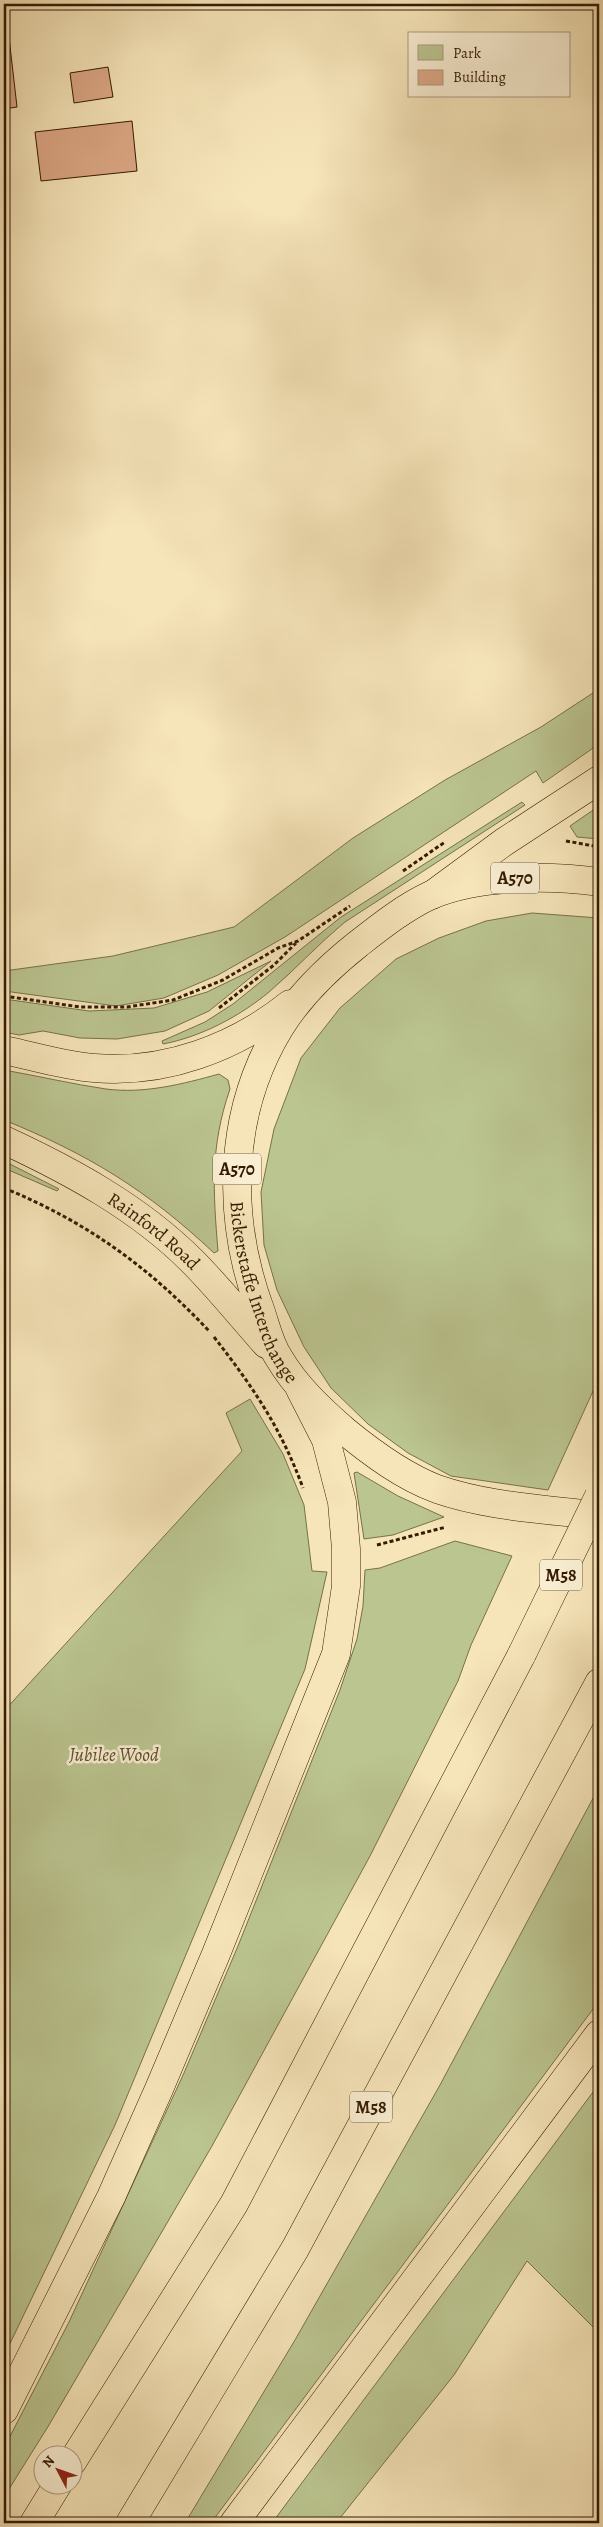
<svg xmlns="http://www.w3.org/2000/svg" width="603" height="2527" viewBox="0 0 603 2527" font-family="Alegreya,serif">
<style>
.green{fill:#bbc590;stroke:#787049}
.building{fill:#dca785;stroke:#351a02}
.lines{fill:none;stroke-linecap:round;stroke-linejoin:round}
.trunk-casing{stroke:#351a02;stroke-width:29}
.motorway-casing{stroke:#351a02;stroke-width:29}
.path{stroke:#351a02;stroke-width:3;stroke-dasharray:4 2.5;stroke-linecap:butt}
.trunk{stroke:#f6e5b9;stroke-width:28}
.motorway{stroke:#f6e5b9;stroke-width:28}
.motorway-bridge-casing{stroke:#351a02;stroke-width:29;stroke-linecap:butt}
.motorway-bridge{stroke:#f6e5b9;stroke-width:28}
.labels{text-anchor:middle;stroke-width:5;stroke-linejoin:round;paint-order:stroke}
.shield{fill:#f9eed2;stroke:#705a40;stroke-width:1}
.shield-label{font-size:18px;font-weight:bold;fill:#351a02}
.street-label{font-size:19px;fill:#351a02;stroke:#f9eed2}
.park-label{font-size:19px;font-style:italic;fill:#5d4d2d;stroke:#f9eed2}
</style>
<rect width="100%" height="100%" fill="#f6e5b9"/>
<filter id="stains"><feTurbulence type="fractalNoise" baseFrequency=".004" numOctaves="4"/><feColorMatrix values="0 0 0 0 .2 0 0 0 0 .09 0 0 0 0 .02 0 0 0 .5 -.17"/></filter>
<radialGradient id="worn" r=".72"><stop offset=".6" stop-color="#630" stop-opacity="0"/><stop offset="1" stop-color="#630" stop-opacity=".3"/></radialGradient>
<path class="green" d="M599 689V744L543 783 536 771 285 937 218 975 164 998 116 1006 4 991V971L113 956 234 927 353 838 445 780 541 727Z
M522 802 525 805 345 922C318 944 295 970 269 992 239 1017 200 1037 163 1044L162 1041 205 1022 233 1004 341 917Z
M599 806V839L577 837 570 826Z
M532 913 599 918V1378L548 1490 451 1476 408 1453 368 1424 331 1388 304 1347 277 1290 264 1245 261 1192 274 1129 301 1058 340 1008 396 959 439 938 486 921Z
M271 961 209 1011 165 1031 117 1039 80 1038 43 1031 19 1035 4 1032V999L89 1011 154 1008 207 992Z
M4 1070C38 1076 72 1084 106 1089 144 1094 183 1084 219 1074L228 1080 230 1089C210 1147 213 1191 218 1251L214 1253C147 1190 88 1154 4 1120Z
M4 1161 59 1189 57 1191 4 1168Z
M250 1399 283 1454 304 1505 312 1571 327 1572 305 1669 115 2125 4 2356V1711L242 1451 226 1413Z
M357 1472 398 1496 444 1517 393 1535 364 1539 354 1473Z
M455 1541 512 1556 471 1645 458 1681 370 1856 212 2146 49 2425 4 2497V2448L69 2322 184 2073 238 1946 340 1690 357 1639 363 1606 365 1570 380 1568Z
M599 1787V2001L211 2523H185L295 2340 440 2085Z
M599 2084V2333L527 2261 454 2375 336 2523H272Z"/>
<path class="building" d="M4 20H7L17 107 4 109Z
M108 67 113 97 74 103 70 73Z
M132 121 137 171 41 181 35 132Z"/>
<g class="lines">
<defs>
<g id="trunk">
<path id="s1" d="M599 882C548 875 480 875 431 895 405 907 381 926 358 944 329 967 300 995 280 1027 227 1114 226 1219 261 1312 266 1327 270 1345 279 1358 296 1387 320 1409 345 1431 373 1454 403 1476 437 1489 489 1507 546 1509 599 1516"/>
<path d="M4 1050C33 1056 64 1066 94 1068 165 1074 235 1048 290 1004"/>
<path id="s2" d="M4 1140C71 1171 139 1208 192 1261 218 1287 241 1316 266 1344"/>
</g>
<path id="motorway" d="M432 895 504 842 599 780
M4 2410 111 2197 159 2089 216 1954 336 1654 346 1586V1549L342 1502 326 1440 300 1389
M72 2462 234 2204 522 1654
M34 2523 58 2484
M130 2523 295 2249 599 1683
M234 2523 599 2034"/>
</defs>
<use href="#trunk" class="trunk-casing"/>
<use href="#motorway" class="motorway-casing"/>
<path class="path" d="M566 841 594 846
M403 871 445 842
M4 996 80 1007H127L173 1000 223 980 278 948 298 941 350 906
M219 1008 274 965 296 943
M4 1188C87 1222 149 1267 210 1332
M214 1337C253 1387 281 1428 303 1488
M377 1545 446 1527"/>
<use href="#trunk" class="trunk"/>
<use href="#motorway" class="motorway"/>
<defs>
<path id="motorway-bridge" d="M522 1654 599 1496"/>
</defs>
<use href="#motorway-bridge" class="motorway-bridge-casing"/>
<use href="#motorway-bridge" class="motorway-bridge"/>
</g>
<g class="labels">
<g class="shield">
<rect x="491" y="862.5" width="48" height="31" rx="4"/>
<rect x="213" y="1153.5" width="48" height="31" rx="4"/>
<rect x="540" y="1559.5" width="42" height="31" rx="4"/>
<rect x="350" y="2091.5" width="42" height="31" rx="4"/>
</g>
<g class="shield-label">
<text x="515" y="884">A570</text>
<text x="237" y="1175">A570</text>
<text x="561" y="1581">M58</text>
<text x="371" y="2113">M58</text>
</g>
<g class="street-label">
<text dy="7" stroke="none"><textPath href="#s2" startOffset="176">Rainford Road</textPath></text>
<text dy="7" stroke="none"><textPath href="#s1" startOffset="650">Bickerstaffe Interchange</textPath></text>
</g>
<g class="park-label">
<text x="114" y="1761">Jubilee Wood</text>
</g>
</g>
<rect width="603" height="2527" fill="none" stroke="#f6e5b9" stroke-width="20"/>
<rect x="5" y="5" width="593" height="2517" fill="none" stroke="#351a02" stroke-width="2.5"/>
<rect x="10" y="10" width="583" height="2507" fill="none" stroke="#351a02"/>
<rect x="408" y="32" width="162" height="65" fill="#f9eed2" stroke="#ab997f"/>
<rect x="418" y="45" width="25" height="15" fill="#bbc590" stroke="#ab997f"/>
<text x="453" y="58" font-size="15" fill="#351a02">Park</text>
<rect x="418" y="70" width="25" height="15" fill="#dca785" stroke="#ab997f"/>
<text x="453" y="82" font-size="15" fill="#351a02">Building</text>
<g transform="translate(58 2470) rotate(311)"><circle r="24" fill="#f9eed2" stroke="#ab997f"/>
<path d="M0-4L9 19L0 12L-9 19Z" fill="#8f2418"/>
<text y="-8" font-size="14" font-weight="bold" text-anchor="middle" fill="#351a02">N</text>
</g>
<rect width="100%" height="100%" filter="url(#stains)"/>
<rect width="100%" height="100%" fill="url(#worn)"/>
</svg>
